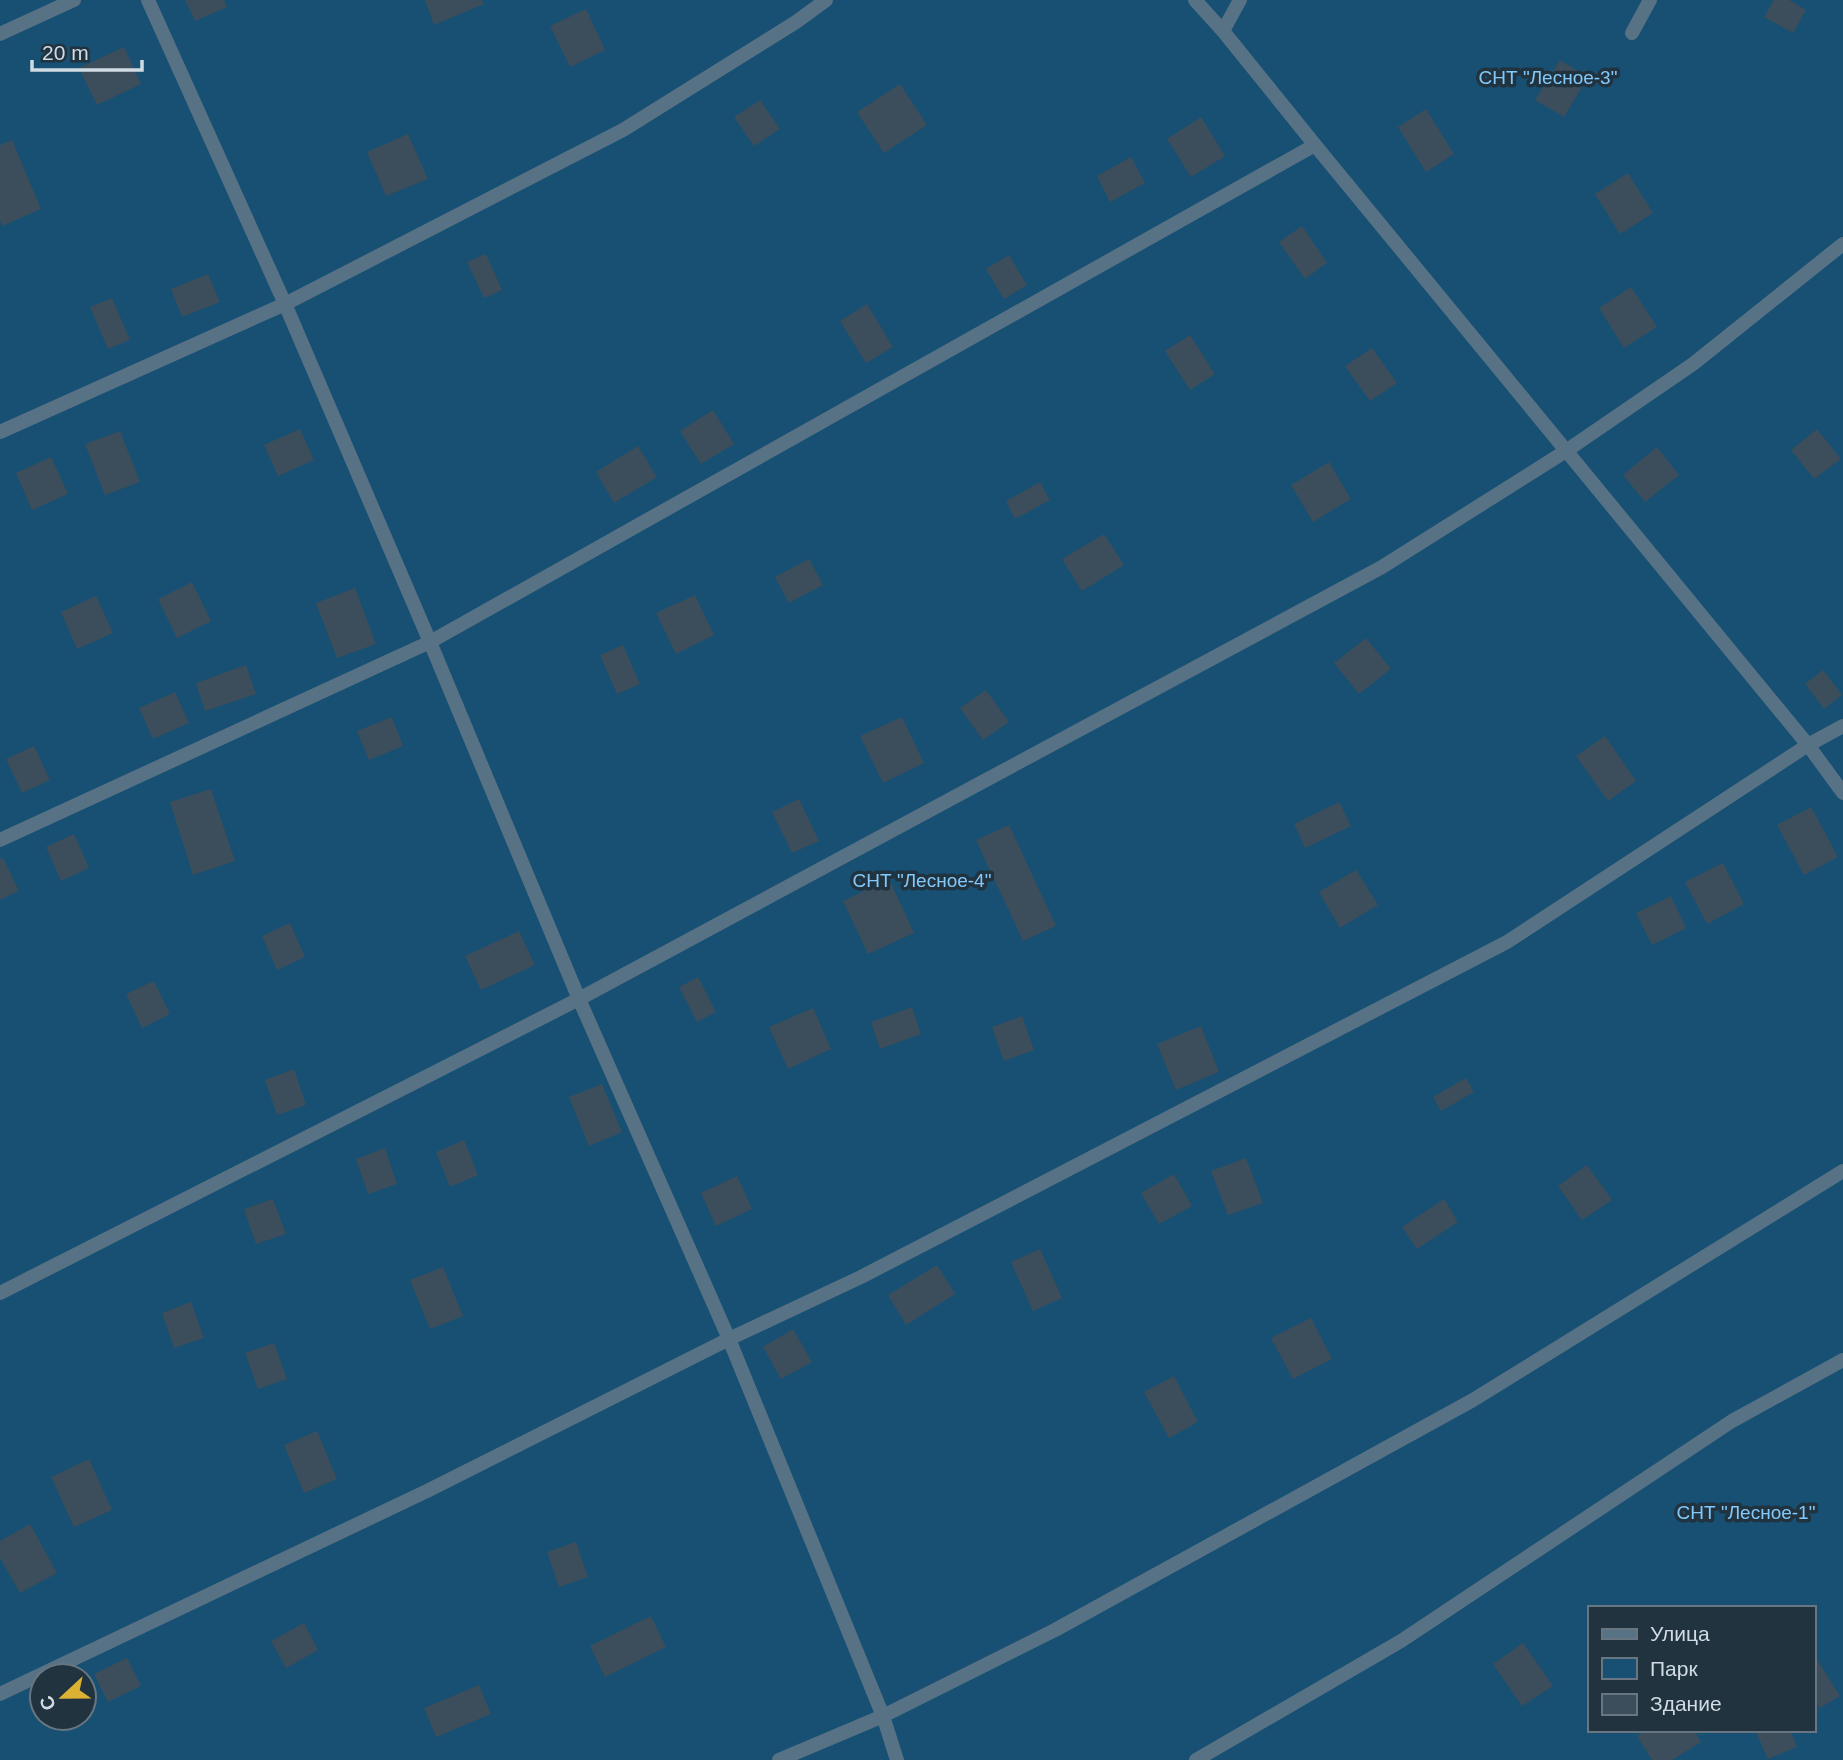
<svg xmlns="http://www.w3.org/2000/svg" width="1843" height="1760" viewBox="0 0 1843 1760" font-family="Helvetica,sans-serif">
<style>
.green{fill:#175073;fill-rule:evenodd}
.building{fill:#3c4e5b}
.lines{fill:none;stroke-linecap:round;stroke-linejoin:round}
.lane{stroke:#587285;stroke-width:14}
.street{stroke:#587285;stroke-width:14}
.labels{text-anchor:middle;stroke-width:7;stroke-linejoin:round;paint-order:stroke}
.park-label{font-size:19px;fill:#82c8f9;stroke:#223340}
</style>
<rect width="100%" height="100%" fill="#223340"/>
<path class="green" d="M0 0H1843V1760H0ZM1589 1608H1813V1730H1589ZM42 1676H84V1718H42Z"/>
<path class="building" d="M185 0H224L227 7 195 21Z
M425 0H482L484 4 434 25Z
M1774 0H1789L1806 10 1793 33 1764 17Z
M586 9 605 50 570 67 550 26Z
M124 47 141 84 97 105 79 68Z
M1560 60 1588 77 1564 117 1535 100Z
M900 84 927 125 884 153 857 112Z
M760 100 780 129 754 146 734 117Z
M1426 109 1454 154 1426 172 1398 127Z
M1201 117 1225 156 1191 177 1167 139Z
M408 134 428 179 386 196 367 152Z
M12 140 41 209 2 226 0 220V145Z
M1131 157 1145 183 1110 202 1097 176Z
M1628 173 1653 213 1620 234 1595 194Z
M1302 226 1327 263 1305 279 1279 242Z
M486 254 502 290 484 298 467 262Z
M1009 255 1027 285 1004 299 986 269Z
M208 274 220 302 182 317 171 289Z
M1631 287 1657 327 1624 348 1599 308Z
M112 298 130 340 108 349 90 307Z
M867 304 893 347 866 363 840 321Z
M1190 335 1215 374 1190 390 1165 351Z
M1372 348 1397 383 1370 401 1345 366Z
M713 410 734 444 701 464 680 431Z
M300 429 314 460 278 476 264 445Z
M1817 429 1841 459 1814 479 1791 450Z
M120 431 140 482 105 495 85 444Z
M638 446 657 477 614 503 596 472Z
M1657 447 1679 475 1645 502 1623 475Z
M51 457 68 494 32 510 16 473Z
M1329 462 1351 499 1313 522 1291 485Z
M1040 482 1050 500 1015 519 1006 501Z
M1104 534 1124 565 1082 591 1062 559Z
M809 559 823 585 789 603 775 577Z
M192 582 211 621 177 638 158 599Z
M355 588 376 644 337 658 316 603Z
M695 595 714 635 676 654 656 613Z
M96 596 113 633 77 649 61 612Z
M1366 638 1391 669 1359 694 1334 663Z
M623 645 640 684 617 694 600 655Z
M246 665 256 694 205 711 196 683Z
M1823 670 1842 695 1824 709 1805 684Z
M986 690 1009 722 983 740 960 708Z
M175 692 189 723 153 739 139 708Z
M392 717 403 746 369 760 357 731Z
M902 717 924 763 883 783 860 736Z
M1605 736 1636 781 1608 801 1576 756Z
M34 746 50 780 22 793 6 759Z
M211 789 235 861 193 875 170 802Z
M799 799 819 841 792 853 772 812Z
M1339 802 1351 826 1305 848 1294 824Z
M1811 807 1838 857 1804 875 1777 825Z
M1009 825 1056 926 1023 941 976 840Z
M74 834 89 868 61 881 46 847Z
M3 858 19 891 0 900V859Z
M1723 863 1744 904 1707 924 1685 882Z
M1356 870 1378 905 1340 928 1319 892Z
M889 879 914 933 868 954 843 901Z
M1671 896 1686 928 1652 945 1636 913Z
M290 923 305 957 277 970 262 936Z
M519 931 535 965 481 990 465 956Z
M698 977 716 1012 697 1022 679 987Z
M154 981 170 1014 142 1028 126 994Z
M912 1007 921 1034 880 1049 871 1022Z
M813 1008 831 1049 788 1069 769 1027Z
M1022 1016 1034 1050 1004 1061 992 1027Z
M1201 1026 1219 1072 1176 1090 1157 1044Z
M294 1069 306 1105 277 1115 265 1080Z
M1466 1078 1474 1092 1441 1111 1433 1097Z
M602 1084 622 1132 589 1146 569 1097Z
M464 1140 478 1175 450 1187 436 1152Z
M385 1148 397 1184 368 1194 356 1159Z
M1246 1158 1263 1203 1228 1215 1211 1171Z
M1587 1165 1612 1200 1582 1220 1558 1186Z
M1174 1174 1192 1206 1159 1224 1141 1193Z
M737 1176 752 1209 716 1226 701 1193Z
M273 1199 286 1234 256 1244 244 1209Z
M1444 1199 1458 1222 1417 1249 1402 1227Z
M1040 1249 1062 1298 1033 1311 1011 1262Z
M937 1265 955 1294 906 1325 888 1295Z
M443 1267 463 1316 430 1329 410 1280Z
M191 1302 204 1338 174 1348 162 1313Z
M1311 1318 1332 1359 1293 1379 1271 1338Z
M793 1329 812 1362 781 1379 763 1347Z
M274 1343 287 1379 258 1389 245 1353Z
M1174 1376 1198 1422 1169 1438 1144 1392Z
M317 1431 337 1479 304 1493 284 1445Z
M89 1459 112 1510 74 1527 51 1477Z
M30 1524 57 1573 20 1593 0 1558V1541Z
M576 1542 588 1577 559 1587 547 1552Z
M651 1616 666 1647 605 1677 590 1646Z
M304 1623 318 1650 286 1668 271 1641Z
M1523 1643 1553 1686 1522 1706 1493 1664Z
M1813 1653 1840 1696 1820 1708 1813 1697Z
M127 1658 141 1686 108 1702 94 1674Z
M479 1685 491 1714 436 1737 424 1708Z
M1646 1730H1694L1701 1742 1672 1760H1652L1637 1736Z
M1755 1730H1790L1797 1747 1768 1759Z"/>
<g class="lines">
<path class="lane" d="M148 0 285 304 430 642 579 999 729 1339 883 1716 897 1760
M1195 0 1223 31 1315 145 1808 745 1843 793
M1223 31 1240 0
M1632 33 1650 0
M0 34 74 0
M0 432 285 304 623 130 796 22 826 0
M0 840 430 642 1315 145
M0 1293 579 999 1382 567 1566 451 1693 364 1843 244
M0 1694 427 1491 729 1339 861 1277 1507 942 1808 745 1843 726
M779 1760 883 1716 1055 1630 1473 1400 1843 1171"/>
<path class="street" d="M1196 1760 1401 1641 1732 1421 1843 1360"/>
</g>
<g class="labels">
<g class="park-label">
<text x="1548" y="84">СНТ "Лесное-3"</text>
<text x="922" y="887">СНТ "Лесное-4"</text>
<text x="1746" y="1519">СНТ "Лесное-1"</text>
</g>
</g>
<rect x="1588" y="1606" width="228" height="126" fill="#223340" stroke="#687681" stroke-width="2"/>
<rect x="1602" y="1629" width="35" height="10" fill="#587285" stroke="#687681" stroke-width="2"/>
<text x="1650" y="1641" font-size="21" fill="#d0dbe3">Улица</text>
<rect x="1602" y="1658" width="35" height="21" fill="#175073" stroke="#687681" stroke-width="2"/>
<text x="1650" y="1676" font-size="21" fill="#d0dbe3">Парк</text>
<rect x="1602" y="1694" width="35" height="21" fill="#3c4e5b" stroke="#687681" stroke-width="2"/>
<text x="1650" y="1711" font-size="21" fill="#d0dbe3">Здание</text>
<g transform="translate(63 1697) rotate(248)"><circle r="33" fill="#223340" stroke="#687681" stroke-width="2"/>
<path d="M0-5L12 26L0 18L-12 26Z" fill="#dbb233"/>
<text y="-10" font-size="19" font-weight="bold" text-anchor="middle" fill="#d0dbe3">С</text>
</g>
<path d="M32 60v10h110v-10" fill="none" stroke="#d0dbe3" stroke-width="3.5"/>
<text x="42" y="60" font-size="21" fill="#d0dbe3" stroke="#223340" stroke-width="5" paint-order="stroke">20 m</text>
</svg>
